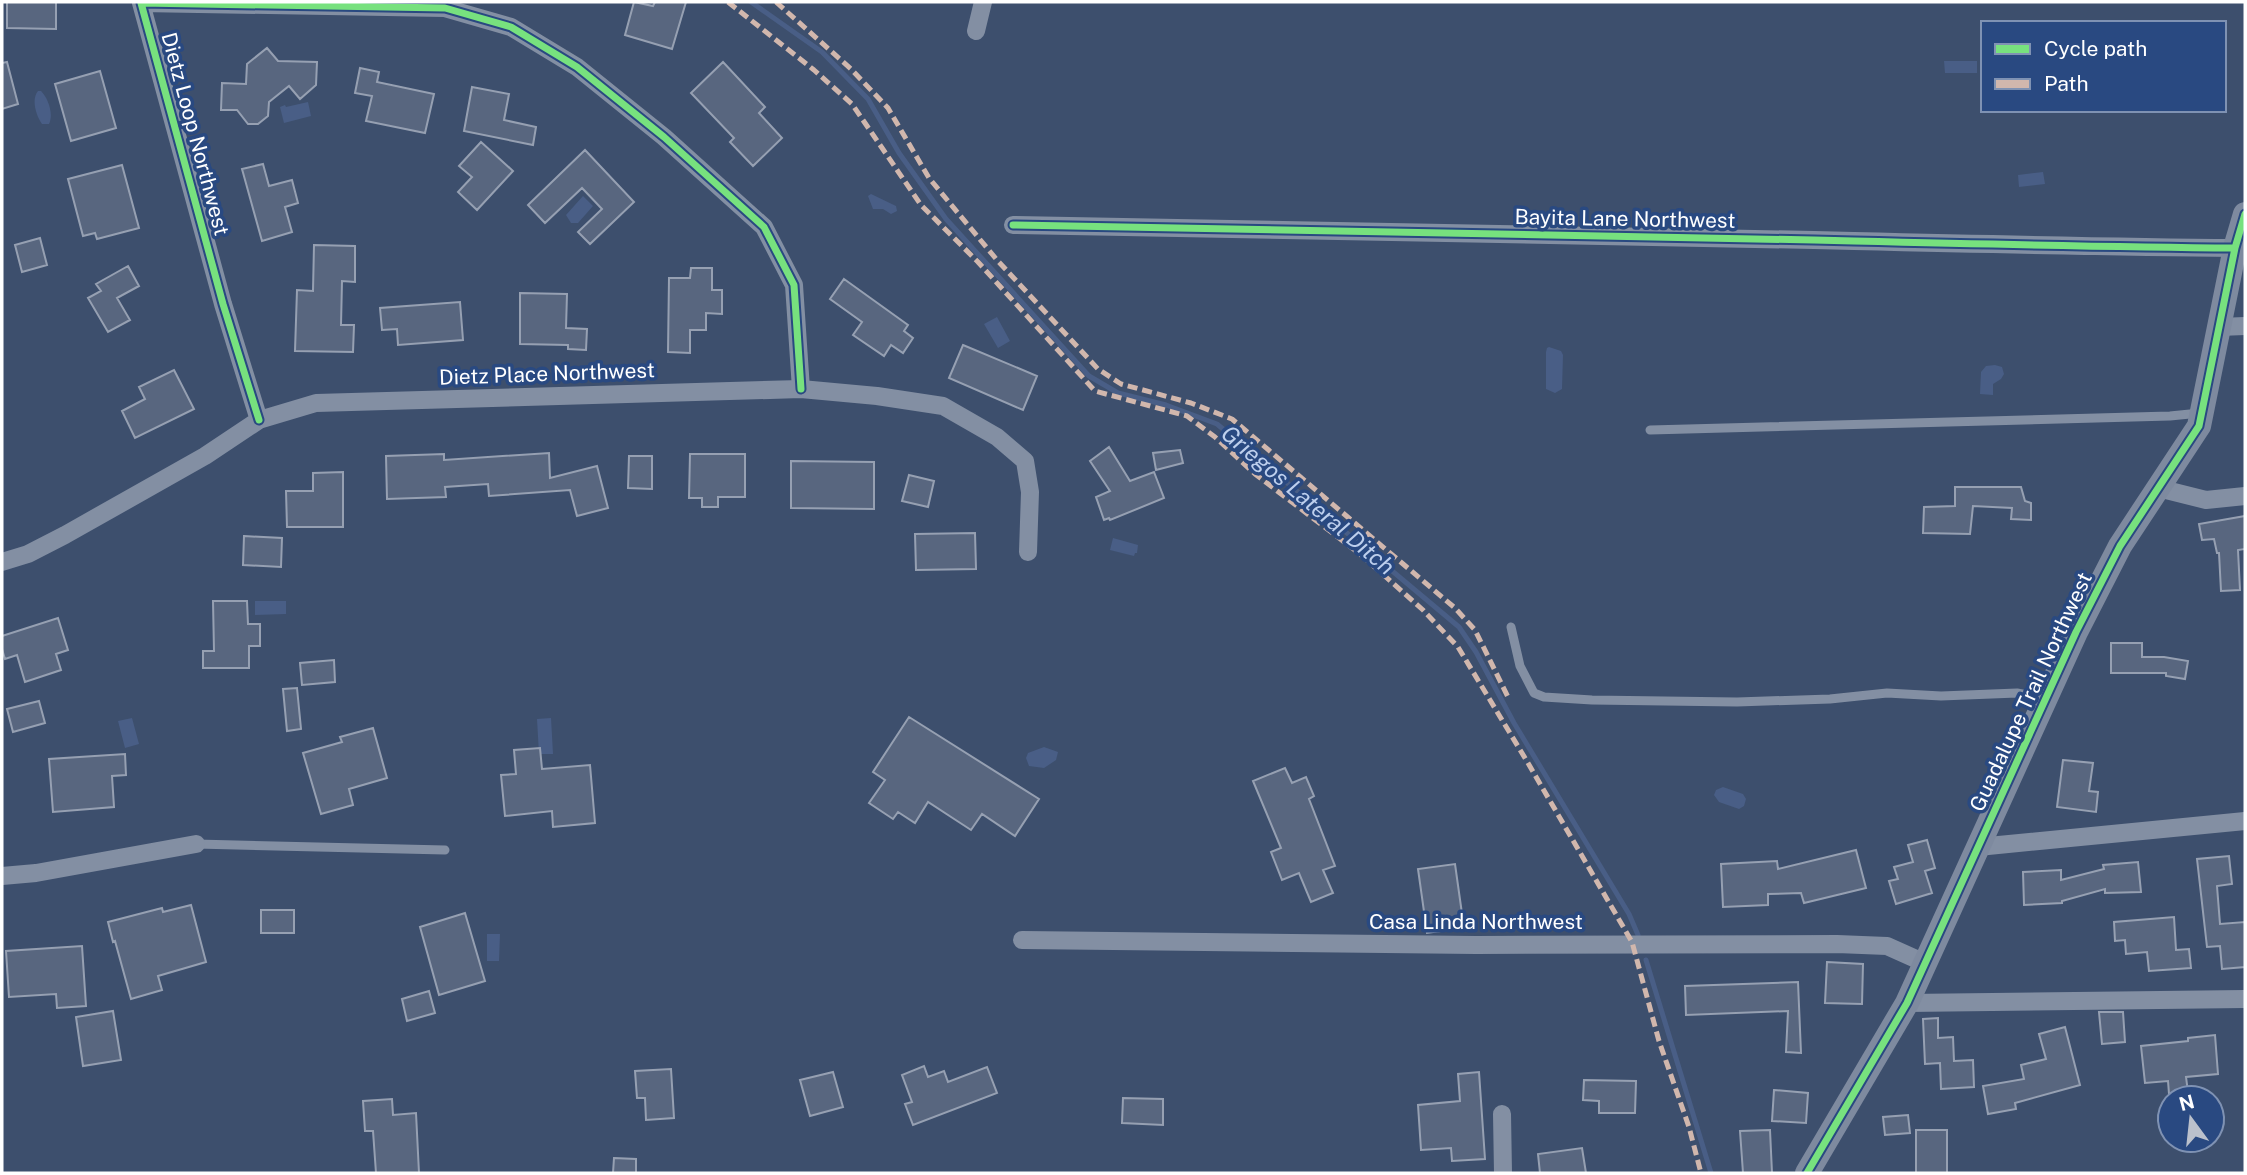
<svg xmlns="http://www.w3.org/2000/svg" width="2247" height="1175" viewBox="0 0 2247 1175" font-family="'Public Sans',sans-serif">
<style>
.water{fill:#495e86}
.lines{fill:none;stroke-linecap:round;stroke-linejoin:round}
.stream{stroke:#495e86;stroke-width:5}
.building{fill:#58667f;stroke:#96a0b2;stroke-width:2}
.lane{stroke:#838fa3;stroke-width:9}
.street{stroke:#838fa3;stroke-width:18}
.secondary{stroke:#7e8a9f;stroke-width:24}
.quiet{stroke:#d1b7ad;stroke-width:5;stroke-dasharray:10 5;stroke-linecap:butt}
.cycleway-casing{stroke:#294981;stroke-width:11}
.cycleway{stroke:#77e17e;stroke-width:7}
.labels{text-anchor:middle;stroke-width:7;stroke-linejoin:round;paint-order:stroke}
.street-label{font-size:21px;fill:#fff;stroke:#294981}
.water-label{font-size:23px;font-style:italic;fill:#bdcfed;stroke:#294981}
</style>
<rect width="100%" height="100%" fill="#3d4f6d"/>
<path class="water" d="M1944 61H1977V73H1945Z
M38 91H41C48 98 54 114 49 124H42C36 116 31 99 38 91Z
M308 102 311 116 284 123 280 107 285 105 286 107Z
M2043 172 2045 184 2019 187 2018 175Z
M871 194 896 206 897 211 891 214 883 209H873L868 196Z
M583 196 593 206 578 223H571L566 215Z
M997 317 1010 341 998 348 984 324Z
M1549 347 1561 351 1563 355 1562 389 1555 393 1546 389V352L1547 348Z
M1995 365 2002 367 2004 374 2001 379 1993 384V395L1980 394 1981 372 1986 366Z
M1113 538 1138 545 1137 553H1135L1134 556 1110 550Z
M255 601H286V614L255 615Z
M132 718 139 744 125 748 118 721Z
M551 718 553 754H539L537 719Z
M1044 747 1058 752 1056 760 1044 768 1029 766 1026 758 1028 753Z
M1723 787 1743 794 1746 799 1744 806 1739 809 1719 802 1714 795 1716 790Z
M487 934H500L499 961H487Z"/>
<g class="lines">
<path class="stream" d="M751 2 822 52 868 99 899 153 946 219 1089 376 1118 393 1166 405 1217 424 1459 627 1476 652 1514 723 1629 914 1638 935
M1646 960 1711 1173"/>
</g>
<path class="building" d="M7 2H56V29L7 28Z
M634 2 653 6 655 2H686L672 49 625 35Z
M267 48 278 61 317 62 316 85 300 99 289 86 269 102 268 116 258 124H248L237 110H221L222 83 246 84 247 64Z
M7 62 18 104 2 109V63Z
M723 62 765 107 759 113 782 138 753 166 730 142 734 138 691 93Z
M360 68 379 72 377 82 434 94 425 133 366 121 372 96 355 93Z
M100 71 116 128 71 141 55 84Z
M472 87 509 94 504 120 536 127 533 145 464 131Z
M481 142 513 171 477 210 458 192 472 177 459 166Z
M585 150 634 202 590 244 578 232 602 209 582 188 545 223 528 205Z
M263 164 269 186 292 180 298 203 285 207 292 232 262 241 242 169Z
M122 165 139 228 97 239 95 233 83 236 68 179Z
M40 238 47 265 22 272 15 245Z
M314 245 355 246V282L342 281 341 325H354L353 352 295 351 297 290 313 291Z
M128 266 139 286 117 298 130 320 108 332 88 298 101 291 96 284Z
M691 268H712V290H722V314L706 313V330H690V353L668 352 669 278H690Z
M844 279 908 325 904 331 913 338 903 353 891 345 884 356 853 335 862 322 830 299Z
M520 293 567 294 566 328 587 329 586 350 568 349V345L520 344Z
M460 302 463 340 398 345 397 329 382 330 380 308Z
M963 345 1037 376 1023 410 949 378Z
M174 370 194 409 135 438 122 411 145 399 139 387Z
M1109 447 1130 481 1154 472 1164 498 1110 520 1109 518 1104 520 1096 497 1110 491 1090 461Z
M1180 450 1183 463 1156 470 1153 453Z
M549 453 550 478 597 466 608 508 577 516 570 490 489 496 488 484 445 487 446 497 387 499 386 456 444 454V460Z
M690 454H745V497H718V507H702V498H689Z
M629 456H652V489L628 488Z
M791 461 874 462V509L791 508Z
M343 472V527H287L286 491H313V473Z
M909 475 934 481 928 507 902 501Z
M1955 487H2021L2025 501 2031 503V520L2011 519 2012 508 1973 506 1970 534 1923 533 1924 507 1955 506Z
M2245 516V549L2238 550 2240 590 2221 591 2219 553H2217L2214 539 2202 540 2199 524Z
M975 533 976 569 916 570 915 534Z
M244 536 282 538 281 567 243 565Z
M213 601H247L248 624H260V646H249V668H203V651H214Z
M58 618 68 650 56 654 61 670 25 682 17 655 5 659 2 649V636Z
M2111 643H2142V657H2164L2188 661 2185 679 2166 676V673H2111Z
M334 660 335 682 302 685 300 663Z
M297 688 301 729 287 731 283 689Z
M39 701 45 723 13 732 7 709Z
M909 717 1039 799 1015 836 982 814 971 830 928 802 915 823 898 812 893 819 869 803 885 780 873 772Z
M373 728 387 778 349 789 353 805 321 814 303 753 342 742 340 737Z
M540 748 542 769 590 765 595 823 553 827 552 811 505 816 501 775 516 774 514 750Z
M125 754 126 775 112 776 114 807 53 812 49 759Z
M2063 760 2093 763 2089 791 2098 792 2096 812 2057 807Z
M1285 768 1292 783 1306 777 1314 796 1309 799 1335 866 1323 870 1333 893 1311 902 1299 873 1282 880 1271 852 1281 848 1253 781Z
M1927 840 1935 868 1925 871 1932 893 1896 904 1889 881 1898 879 1894 867 1913 862 1908 845Z
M1856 850 1866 888 1804 903 1801 893 1768 894V905L1723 907 1721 864 1777 861 1778 869Z
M2229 856 2232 884 2217 886 2220 924 2245 922V967L2222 969 2220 946 2207 947 2197 859Z
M2138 862 2141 892 2105 893V889L2062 901V903L2024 905 2023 872 2061 870V880L2104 869 2103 865Z
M1455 864 1464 928 1427 933 1418 869Z
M191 905 206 962 158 976 162 990 131 999 115 941 113 942 108 922 162 908 163 912Z
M261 910H294V933H261Z
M465 913 485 981 439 995 420 927Z
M2174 917 2176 950 2189 949 2191 968 2149 971 2147 952 2126 954 2125 940 2115 941 2114 922Z
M82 946 86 1006 57 1008 56 994 9 997 6 951Z
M1827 962 1863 964 1862 1004 1825 1003Z
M1798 982 1801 1053 1786 1052 1788 1011 1686 1015 1685 986Z
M429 991 435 1013 407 1021 402 999Z
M113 1011 121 1060 83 1066 76 1017Z
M2099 1012H2123L2125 1042 2102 1044Z
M1938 1018V1038L1953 1037 1954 1061 1973 1060 1974 1087 1941 1089 1940 1063 1925 1064 1923 1019Z
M2065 1027 2080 1085 2015 1103 2016 1109 1988 1114 1983 1086 2024 1079 2021 1065 2046 1059 2039 1034Z
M2215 1035 2218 1074 2186 1077 2188 1092 2169 1094 2168 1081 2145 1083 2141 1046 2188 1041V1038Z
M924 1066 928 1077 944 1071 948 1082 987 1067 997 1093 913 1125 905 1104 912 1102 902 1075Z
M671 1069 674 1118 646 1120 645 1098H637L635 1071Z
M833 1072 843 1107 810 1116 800 1080Z
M1479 1072 1485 1159 1452 1161 1451 1148 1421 1150 1418 1105 1460 1101 1458 1074Z
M1584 1080 1636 1081 1635 1113H1599V1101L1583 1100Z
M1774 1090 1808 1093 1806 1123 1772 1121Z
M1123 1098 1163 1099V1125L1122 1123Z
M392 1099 393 1115 416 1113 419 1173H376L373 1131H365L363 1101Z
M1908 1115 1910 1133 1885 1135 1883 1117Z
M1770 1130 1772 1173H1743L1740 1131Z
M1916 1130H1947V1173H1916Z
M1582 1148 1586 1173H1540L1538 1154Z
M614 1158 636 1159V1173H613Z"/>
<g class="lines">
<path class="lane" d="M1650 430 2170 416 2200 413
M1511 627 1520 666 1534 693 1544 697 1592 700 1737 702 1830 699 1887 693 1941 696 2017 693 2044 698
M196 844 445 850"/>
<path class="street" d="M976 31 983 2
M1013 225C1294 229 1574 234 1854 241 1981 244 2108 247 2235 248
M2219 327 2245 326
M259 420 223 304 141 3 445 8 511 27 577 67 664 137 764 227 794 285 801 389
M2158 488 2206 500 2245 496
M2 562 28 554 65 535 205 456 259 420 316 403 801 389 877 396 943 406 997 437 1025 461 1030 492 1028 552
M1978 847 2245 821
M2 876 36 873 196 844
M1022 940 1476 945 1837 944 1887 946 1925 963
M1907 1003 2245 999
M1502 1114 1503 1173"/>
<path class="secondary" d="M1807 1173 1907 1003 2076 632 2120 546 2199 426 2235 248 2245 214"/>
<path class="quiet" d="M728 2 814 70 852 104 921 205 978 262 1095 391 1187 416 1215 437 1255 474 1360 554 1423 610 1458 647 1528 763 1632 942 1659 1041 1689 1127 1701 1173
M776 2 851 69 888 108 929 178 997 260 1098 369 1121 384 1191 403 1232 419 1455 608 1475 630 1509 699"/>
<defs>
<path id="cycleway" d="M1013 225C1294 229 1574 234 1854 241 1981 244 2108 247 2235 248
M259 420 223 304 141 3 445 8 511 27 577 67 664 137 764 227 794 285 801 389
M1807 1173 1907 1003 2076 632 2120 546 2199 426 2235 248 2245 214"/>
</defs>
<use href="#cycleway" class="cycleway-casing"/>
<use href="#cycleway" class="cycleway"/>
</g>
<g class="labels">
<g class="street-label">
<text transform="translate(195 134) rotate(75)" y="7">Dietz Loop Northwest</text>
<text transform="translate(1625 219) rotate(1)" y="7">Bayita Lane Northwest</text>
<text transform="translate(547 374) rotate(-2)" y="7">Dietz Place Northwest</text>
<text transform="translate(2031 692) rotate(-65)" y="7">Guadalupe Trail Northwest</text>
<text x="1476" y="929">Casa Linda Northwest</text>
</g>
<g class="water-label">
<text transform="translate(1308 500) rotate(40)" y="8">Griegos Lateral Ditch</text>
</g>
</g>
<rect width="2247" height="1175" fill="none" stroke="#ffffff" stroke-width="7"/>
<rect x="1981" y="21" width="245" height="91" fill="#294981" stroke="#7f92b3" stroke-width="2"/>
<rect x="1995" y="44" width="35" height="10" fill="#77e17e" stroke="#7f92b3" stroke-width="2"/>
<text x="2044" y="56" font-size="21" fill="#ffffff">Cycle path</text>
<rect x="1995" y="79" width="35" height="10" fill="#d1b7ad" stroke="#7f92b3" stroke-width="2"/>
<text x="2044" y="91" font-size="21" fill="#ffffff">Path</text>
<g transform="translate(2191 1119) rotate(345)"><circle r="33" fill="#294981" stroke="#7f92b3" stroke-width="2"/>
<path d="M0-5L12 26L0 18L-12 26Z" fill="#bbc1cc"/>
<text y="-10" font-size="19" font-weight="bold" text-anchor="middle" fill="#ffffff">N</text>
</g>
</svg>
